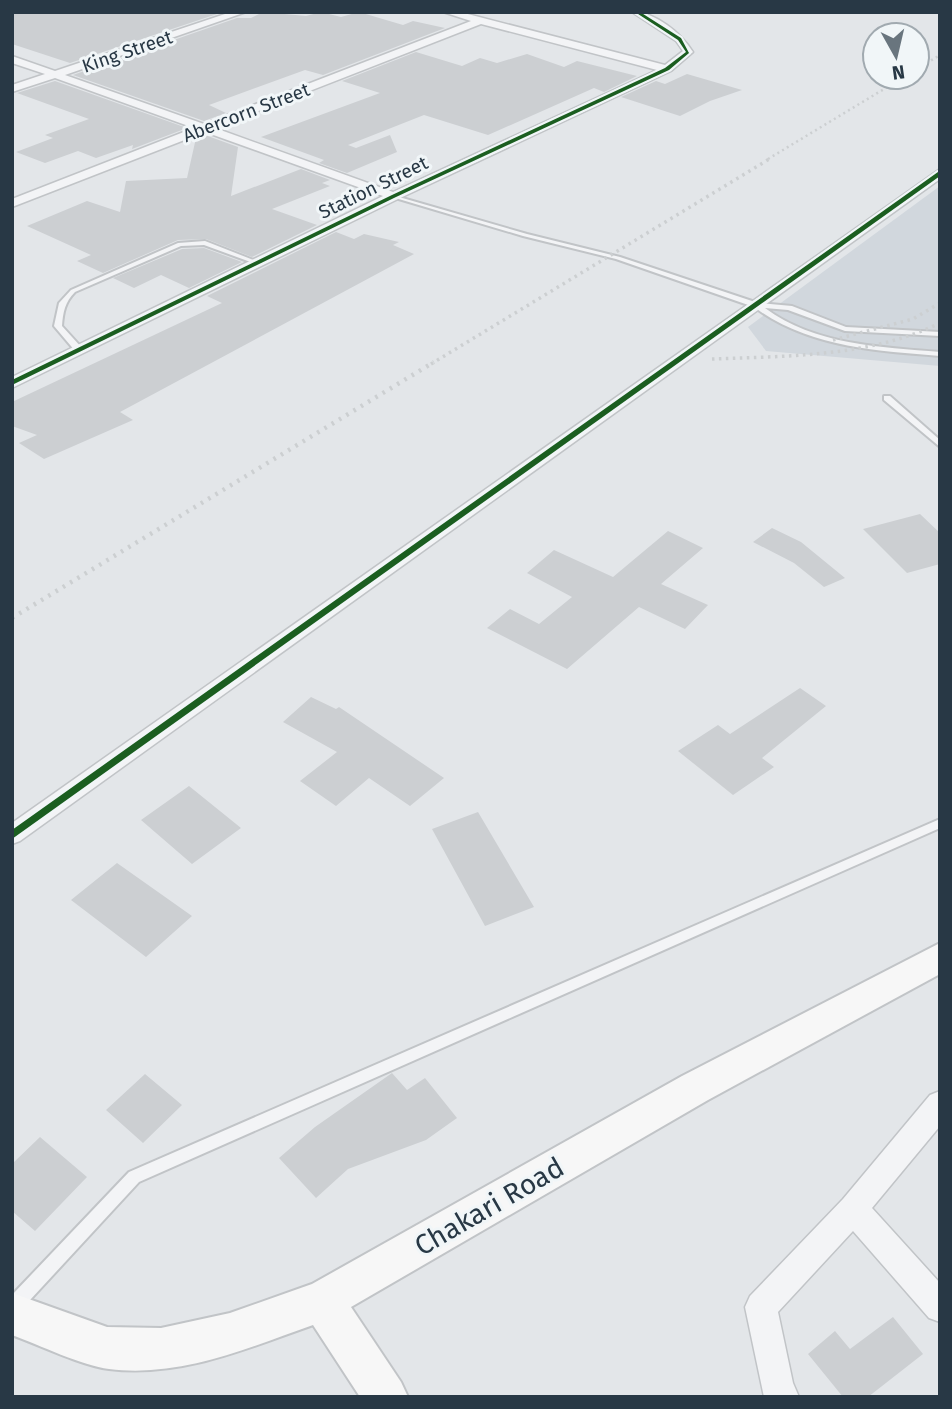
<svg xmlns="http://www.w3.org/2000/svg" width="952" height="1409" viewBox="0 0 952 1409" font-family="'Fira Sans',sans-serif">
<style>
.built{fill:#d1d7dd}
.building{fill:#cccfd2}
.lines{fill:none;stroke-linecap:round;stroke-linejoin:round}
.lane-casing{stroke:#c1c4c7;stroke-width:4}
.street-casing{stroke:#c1c4c7;stroke-width:3}
.secondary-casing{stroke:#c1c4c7;stroke-width:4}
.lane{fill:#f3f4f6;fill-rule:evenodd}
.street{fill:#f3f4f6;fill-rule:evenodd}
.secondary{fill:#f7f7f7;fill-rule:evenodd}
.rail-far2{stroke:#cccfd1;stroke-width:2.5;stroke-dasharray:2 3.5;stroke-linecap:butt}
.rail-far1{stroke:#cccfd1;stroke-width:3.5;stroke-dasharray:2.5 4.5;stroke-linecap:butt}
.rail{stroke:#cccfd1;stroke-width:4.5;stroke-dasharray:2.5 6;stroke-linecap:butt}
.cycleway-casing{stroke:#f1f6f8;stroke-width:4}
.cycleway{fill:#1b5e20;fill-rule:evenodd}
.labels{text-anchor:middle;stroke-width:6;stroke-linejoin:round;paint-order:stroke}
.far-street-label{font-size:19px;fill:#283845;stroke:#f1f6f8}
.near-street-label{font-size:28px;fill:#283845;stroke:#f1f6f8}
</style>
<rect width="100%" height="100%" fill="#e3e6e9"/>
<path class="built" d="M940 186V366L766 351 748 327Z"/>
<path class="building" d="M12 12H218L220 13 70 63 12 44Z
M263 12 306 16 321 12 341 17 359 12 403 25 413 21 445 28 323 75 305 70 209 105 226 113 204 121 73 75 237 18H251Z
M416 52 462 66 480 58 497 63 527 54 564 67 577 61 637 76 604 92 594 88 488 135 424 115 348 145 356 148 390 135 397 152 347 173 319 163 324 160 261 137 380 93 342 81Z
M687 74 742 90 710 101 680 116 621 97 656 81 665 84Z
M55 81 187 128 132 149 133 145 96 158 78 151 45 163 16 152 53 138 45 135 89 119 17 93Z
M205 135 238 147 231 196 301 169 330 180 322 183 330 186 272 209 317 225 252 257 206 239 178 240 103 273 77 261 91 255 27 226 87 201 120 212 126 181 187 178 196 138Z
M336 232 354 239 364 234 399 242 393 245 414 254 120 412 133 420 44 459 19 443 37 435 12 426V402L222 303 207 296Z
M204 248 242 262 189 288 161 275 134 288 113 278 182 249Z
M920 514 940 533V564L907 573 863 529Z
M772 528 801 542 845 578 824 587 794 563 753 542Z
M668 531 703 548 661 584 708 605 685 629 639 607 567 669 487 628 510 609 539 624 572 597 527 573 554 550 613 577Z
M800 688 826 706 762 758 774 767 733 795 678 751 718 725 730 734Z
M311 697 336 709 339 707 444 778 410 806 369 778 336 806 300 781 337 752 283 722Z
M189 786 241 828 192 864 141 820Z
M478 812 534 907 485 926 432 829Z
M117 863 192 916 146 957 71 900Z
M392 1073 407 1090 425 1078 457 1118 426 1140 348 1169 316 1198 279 1158 315 1127Z
M145 1074 182 1105 143 1143 106 1110Z
M40 1137 87 1177 35 1231 12 1211V1164Z
M893 1317 923 1354 868 1397H843L808 1354 835 1331 850 1349Z"/>
<g class="lines">
<defs>
<path id="lane" d="M392 195 527 234 620 257 758 303 792 306 846 327 940 332V336L845 331 788 310 765 308C814 345 881 347 940 352V356C875 351 808 347 754 307L616 259 523 236 392 197Z
M205 241 261 263 256 264 204 245 181 246 75 292C65 302 63 312 62 326L82 348V352H76L54 326 59 303 71 290 178 243Z
M884 396H890L940 440V447L884 400Z
M940 819V828L139 1182 18 1313 12 1315V1295L129 1172Z"/>
<path id="street" d="M231 12H246L65 75 204 124 471 21 443 12H460L665 65 683 51 676 41 632 12C656 12 681 33 693 52L671 71 398 199 12 388V377L383 196 205 132 12 207V199L194 128 55 78 12 92V85L45 74 12 63V56L55 71ZM481 24 657 70 393 192 215 128Z
M940 169V179L20 841 12 844V823Z
M940 1091V1126L872 1208 940 1283V1322L929 1318 853 1231 778 1312 793 1383 799 1397H764L745 1307 750 1296 843 1199 930 1095Z"/>
<path id="secondary" d="M940 943V974L708 1100 351 1307 401 1382 408 1397H360L313 1325C248 1348 180 1378 109 1369 83 1366 39 1345 12 1335V1293L107 1327 161 1328 230 1313 312 1284 682 1076Z"/>
</defs>
<use href="#lane" class="lane-casing"/>
<use href="#street" class="street-casing"/>
<use href="#secondary" class="secondary-casing"/>
<use href="#lane" class="lane"/>
<use href="#street" class="street"/>
<use href="#secondary" class="secondary"/>
<path class="rail-far2" d="M917 69 940 55
M768 159 904 77"/>
<path class="rail-far1" d="M833 340 913 319 940 303
M712 359C788 356 870 357 940 323
M431 364 771 158"/>
<path class="rail" d="M12 618 434 362"/>
<defs>
<path id="cycleway" d="M635 12H640L681 38 689 53 669 70 396 197 12 385V380L392 195 665 68 686 52 678 40Z
M938 172H940V176L12 839V830Z"/>
</defs>
<use href="#cycleway" class="cycleway-casing"/>
<use href="#cycleway" class="cycleway"/>
</g>
<g class="labels">
<g class="far-street-label">
<text transform="translate(127 51) rotate(-19)" y="7">King Street</text>
<text transform="translate(246 112) rotate(-21)" y="7">Abercorn Street</text>
<text transform="translate(373 187) rotate(-26)" y="7">Station Street</text>
</g>
<g class="near-street-label">
<text transform="translate(489 1206) rotate(-30)" y="10">Chakari Road</text>
</g>
</g>
<rect width="952" height="1409" fill="none" stroke="#283845" stroke-width="28"/>
<g transform="translate(896 56) rotate(172)"><circle r="33" fill="#f1f6f8" stroke="#a1aab0" stroke-width="2"/>
<path d="M0-5L12 26L0 18L-12 26Z" fill="#69757e"/>
<text y="-10" font-size="19" font-weight="bold" text-anchor="middle" fill="#283845">N</text>
</g>
</svg>
